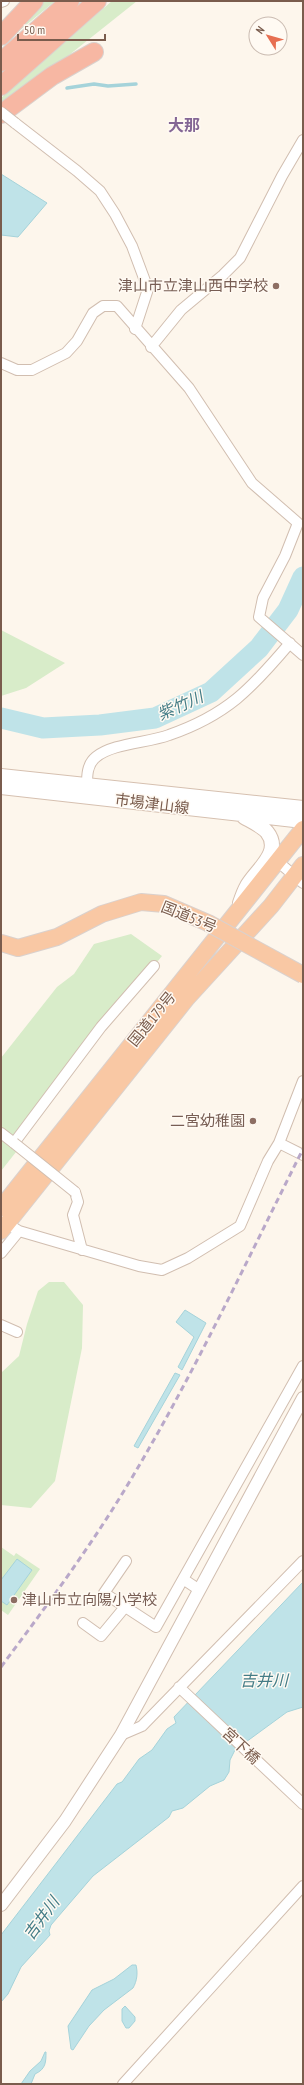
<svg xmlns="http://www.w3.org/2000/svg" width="304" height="2085" viewBox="0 0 304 2085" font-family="'PT Sans Narrow','Noto Sans JP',sans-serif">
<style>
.green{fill:#d8ecc9}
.water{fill:#bfe3e8;stroke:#a5d3da}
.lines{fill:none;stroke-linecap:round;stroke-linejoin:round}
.stream{stroke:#a5d3da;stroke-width:3.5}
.river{stroke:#bfe3e8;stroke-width:21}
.minor-casing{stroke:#d1beb0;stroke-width:12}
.tertiary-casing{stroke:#d1beb0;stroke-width:14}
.secondary-casing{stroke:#d6c0b0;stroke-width:16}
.trunk-casing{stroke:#dad1cd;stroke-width:18}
.motorway-casing{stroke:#dad1cd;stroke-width:20}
.minor{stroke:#fff;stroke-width:10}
.tertiary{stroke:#fff;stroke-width:12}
.secondary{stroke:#fff;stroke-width:14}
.trunk{stroke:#f9c8a4;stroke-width:16}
.motorway{stroke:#f7b7a3;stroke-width:18}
.rail{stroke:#b9a8c9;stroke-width:3;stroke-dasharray:6 4;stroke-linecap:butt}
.minor-bridge-casing{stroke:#d1beb0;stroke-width:12;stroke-linecap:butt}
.trunk-bridge-casing{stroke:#dad1cd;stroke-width:18;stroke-linecap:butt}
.minor-bridge{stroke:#fff;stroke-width:10}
.trunk-bridge{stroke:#f9c8a4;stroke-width:16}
.education-dot{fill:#8d6e63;stroke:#fffaf3;stroke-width:1.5}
.labels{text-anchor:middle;stroke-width:3;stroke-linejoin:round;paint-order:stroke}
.education-label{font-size:15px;fill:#785e54;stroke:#fffaf3;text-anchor:end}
.street-label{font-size:15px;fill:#7a5c4d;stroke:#fffaf3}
.neighbourhood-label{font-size:16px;font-weight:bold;fill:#846695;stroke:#fffaf3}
.water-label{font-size:16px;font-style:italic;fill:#437c86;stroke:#fffaf3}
</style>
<rect width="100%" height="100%" fill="#fdf6ec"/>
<path class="green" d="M44 1H55L1 46 10 34Z
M112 1H137L54 67 1 107V98Z
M1 630 65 663 26 688 1 696Z
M131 934 162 956 13 1139 2 1131 1 1126V1058L57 987 74 974 94 944Z
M1 1139 16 1152 1 1171Z
M49 1282H64L83 1305 82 1348 55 1481 31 1508 1 1505V1373L19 1356 27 1324 38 1291Z
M1 1547 14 1556 16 1553 40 1569 8 1615 1 1610Z"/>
<path class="water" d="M1 174 47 203 18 237 1 235Z
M185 1310 206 1323 182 1370 178 1367 194 1337 176 1322Z
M175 1373 180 1375 138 1448 134 1446Z
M17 1559 32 1570 7 1605 1 1601V1580Z
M303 1582V1707L287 1712 235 1750 230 1760 229 1772 224 1780 210 1786 183 1808 172 1811 169 1817 93 1876 51 1925 49 1931 50 1935 21 1967 8 1994 1 2002V1935L117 1784 122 1782 139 1759 152 1750 167 1729 176 1723 174 1717Z
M132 1965H136C138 1973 137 1981 133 1988L104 2010 89 2026 73 2050 71 2049 68 2026 92 1990 114 1979Z
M125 2006 135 2017V2021L129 2028H126L122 2021V2009Z
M45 2052H46C46 2062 46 2069 35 2074L31 2084H21L30 2071 41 2061Z"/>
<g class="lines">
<path class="stream" d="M67 88 94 84 108 86 136 84"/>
<path class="river" d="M1 718 43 728 100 725 155 718 211 692 259 648 288 610 303 577"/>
<defs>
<path id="minor" d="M1 2 4 1
M15 123 77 171 100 191 115 214 132 246 148 289 135 329
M151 347 181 310 223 275 240 258 282 176 303 140
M1 363 17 370H32L66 353 77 341 93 313 103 306H117L189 388 252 483 298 523 285 556 263 598 259 617 303 655
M87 790C87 778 86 765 96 757 113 743 148 743 169 735 227 715 251 689 290 643
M277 861 303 883
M1 1133 14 1143 101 1027 154 966
M279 1143 303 1155
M75 1192 78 1202 73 1215 82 1250
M3 1221 19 1231 139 1266 162 1270 188 1258 240 1226 268 1161 279 1143 303 1081
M1 1253 19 1231
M1 1325 17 1332
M126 1561 104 1593 156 1627 303 1366
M183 1579 198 1589
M83 1623 101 1636 125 1607
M179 1687 303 1804
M121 1735 142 1726 303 1561
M123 2084 303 1886"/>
<path id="tertiary" d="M1 1905 65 1821 121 1735 303 1398"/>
<path id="secondary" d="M1 776 303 808
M1 787 303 821
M240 903C242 897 244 891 247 886 256 870 283 852 267 832 262 826 251 821 244 817"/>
<path id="trunk" d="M1 943 18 948 57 937 102 914 141 902 164 904 208 923
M1 1208 303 829
M1 1231 187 998 271 906 303 865"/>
<path id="motorway" d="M1 36 34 1
M1 62 70 1
M1 86 97 1
M1 114 52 76 94 52"/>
</defs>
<use href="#minor" class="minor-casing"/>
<use href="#tertiary" class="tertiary-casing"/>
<use href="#secondary" class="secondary-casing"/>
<use href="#trunk" class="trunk-casing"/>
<use href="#motorway" class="motorway-casing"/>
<use href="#minor" class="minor"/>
<use href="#tertiary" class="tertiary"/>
<use href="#secondary" class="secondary"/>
<use href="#trunk" class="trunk"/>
<use href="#motorway" class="motorway"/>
<path class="rail" d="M1 1667C42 1612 83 1557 119 1499 188 1387 244 1266 303 1149"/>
<defs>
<path id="minor-bridge" d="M1 112 15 123
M14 1143 75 1192"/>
<path id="trunk-bridge" d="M208 923 303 975"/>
</defs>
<use href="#minor-bridge" class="minor-bridge-casing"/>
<use href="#trunk-bridge" class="trunk-bridge-casing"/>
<use href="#minor-bridge" class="minor-bridge"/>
<use href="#trunk-bridge" class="trunk-bridge"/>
</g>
<g class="education-dot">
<circle cx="276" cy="286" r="4"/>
<circle cx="253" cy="1121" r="4"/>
<circle cx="14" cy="1600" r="4"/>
</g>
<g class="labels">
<g class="education-label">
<text x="268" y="291">津山市立津山西中学校</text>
<text x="245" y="1126">二宮幼稚園</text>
<text x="22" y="1605" text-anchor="start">津山市立向陽小学校</text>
</g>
<g class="street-label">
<text transform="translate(152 804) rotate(7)" y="5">市場津山線</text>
<text transform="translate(189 917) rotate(22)" y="5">国道53号</text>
<text transform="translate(152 1019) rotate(-51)" y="5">国道179号</text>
<text transform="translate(241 1746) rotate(43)" y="5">宮下橋</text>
</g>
<g class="neighbourhood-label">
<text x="184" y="131">大那</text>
</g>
<g class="water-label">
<text transform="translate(180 705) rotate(-24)" y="6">紫竹川</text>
<text x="264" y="1686">吉井川</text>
<text transform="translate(41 1918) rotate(-54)" y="6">吉井川</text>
</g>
</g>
<rect width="304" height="2085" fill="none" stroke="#7a5c4d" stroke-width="4"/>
<g transform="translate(268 36) rotate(307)"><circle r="19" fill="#fffaf3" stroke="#cabbb1"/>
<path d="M0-3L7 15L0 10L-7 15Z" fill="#e76f51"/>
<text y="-6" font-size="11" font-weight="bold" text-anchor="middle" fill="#7a5c4d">N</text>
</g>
<path d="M18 34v6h87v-6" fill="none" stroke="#7a5c4d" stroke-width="2"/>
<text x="24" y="34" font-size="12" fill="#7a5c4d" stroke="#fffaf3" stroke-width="3" paint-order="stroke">50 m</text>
</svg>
